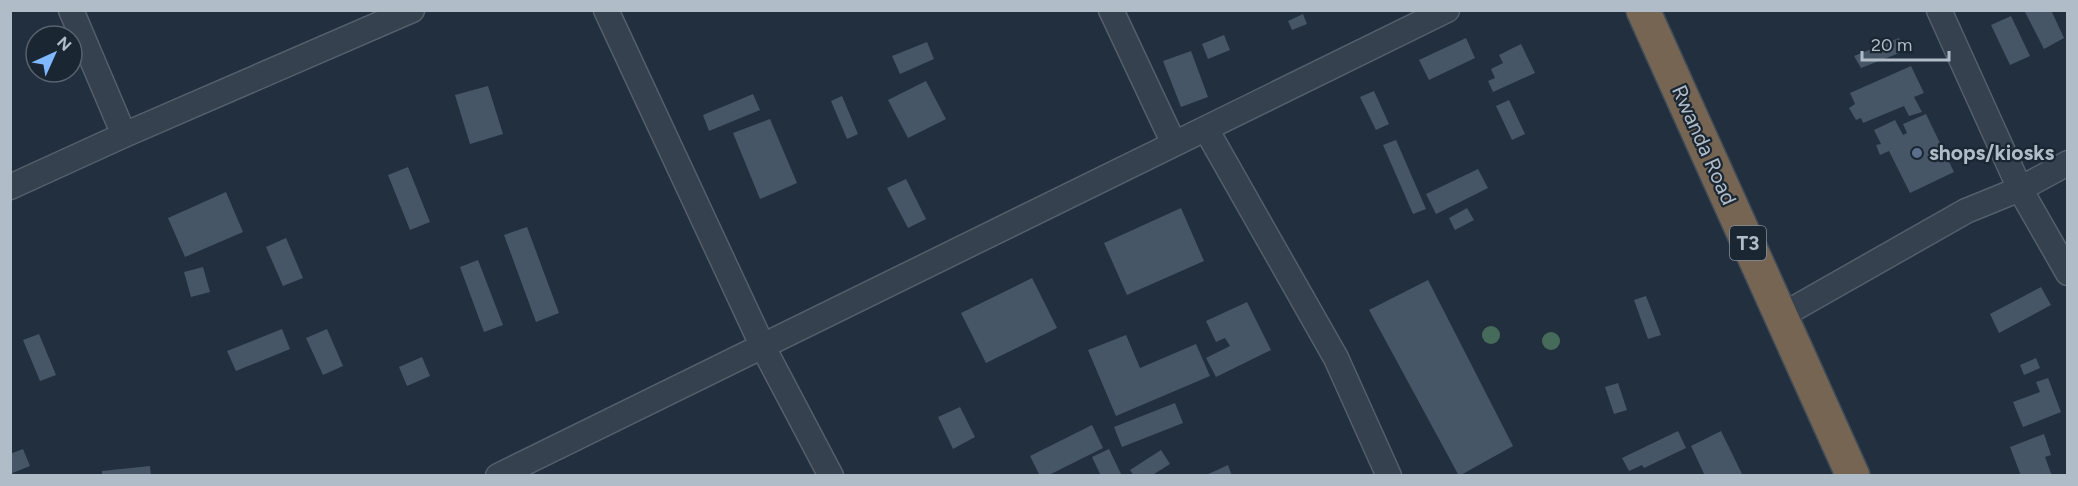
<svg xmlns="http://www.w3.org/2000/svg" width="2078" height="486" viewBox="0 0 2078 486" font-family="Figtree,sans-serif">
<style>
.building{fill:#475667}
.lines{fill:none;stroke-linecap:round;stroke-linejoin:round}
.street-casing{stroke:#545f6c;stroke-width:27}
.highway-casing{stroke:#414c59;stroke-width:36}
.street{stroke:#35414e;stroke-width:24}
.highway{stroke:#756552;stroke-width:33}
.tree{fill:#476b5a}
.service-dot{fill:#5c6f8a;stroke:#1b2633;stroke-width:2}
.labels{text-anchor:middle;stroke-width:4.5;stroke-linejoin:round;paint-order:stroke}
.shield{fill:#1b2633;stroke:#848f9c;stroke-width:1.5}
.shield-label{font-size:20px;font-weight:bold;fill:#b1bcc9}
.street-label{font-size:21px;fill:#b1bcc9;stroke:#1b2633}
.poi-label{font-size:21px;font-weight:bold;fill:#b1bcc9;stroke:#1b2633;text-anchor:start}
</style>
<rect width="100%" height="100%" fill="#212f3e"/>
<path class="building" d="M2024 10H2051L2064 38 2044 49Z
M1303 14 1307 24 1292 30 1288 21Z
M2011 16 2030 56 2010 65 1991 25Z
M1224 35 1230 50 1208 59 1202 44Z
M1466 38 1475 58 1429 80 1419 60Z
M1899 38 1907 50 1861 68 1854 56Z
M927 42 934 59 900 74 892 56Z
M1521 44 1535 73 1493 92 1488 81 1495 78 1491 69 1503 63 1499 55Z
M1191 51 1208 97 1181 107 1163 61Z
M1911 66 1924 93 1914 97 1922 112 1909 116 1904 106 1863 123 1861 118 1856 120 1849 108 1855 104 1850 93Z
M926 81 946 119 908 138 888 100Z
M488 86 503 134 470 144 455 95Z
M1374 91 1389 124 1376 130 1360 97Z
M753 94 760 110 709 131 703 115Z
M842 96 858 134 847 139 831 101Z
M1509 100 1525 134 1512 140 1496 106Z
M1926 114 1954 172 1910 193 1889 151 1880 155 1876 145 1881 144 1874 130 1895 120 1903 135 1907 133 1903 124Z
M770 119 797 183 760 199 733 133Z
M1396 140 1426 209 1413 214 1383 145Z
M408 167 430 222 410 230 388 175Z
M1478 169 1488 188 1436 214 1426 194Z
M906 179 926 219 908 228 887 188Z
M226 192 243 232 185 257 168 218Z
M1181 208 1204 261 1127 295 1104 243Z
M1467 208 1474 220 1455 230 1449 218Z
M527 227 559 313 536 322 504 235Z
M286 238 303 278 283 286 266 247Z
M478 260 503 325 484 332 460 267Z
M203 267 210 292 191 297 184 272Z
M1032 278 1057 328 986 363 961 313Z
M1428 280 1513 446 1459 476 1369 310Z
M2041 287 2051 305 1999 333 1990 314Z
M1646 296 1661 335 1648 339 1634 300Z
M1247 302 1271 350 1216 377 1206 358 1230 346 1225 338 1216 342 1206 321Z
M282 329 290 349 236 371 227 351Z
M327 329 343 366 323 375 306 338Z
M39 334 56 375 40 381 23 340Z
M1126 335 1140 368 1196 344 1210 376 1116 416 1088 350Z
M422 357 430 376 407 386 399 367Z
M2036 358 2040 368 2024 375 2020 365Z
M2048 378 2061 412 2023 427 2013 402 2040 392 2036 382Z
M1618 383 1627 410 1614 414 1605 387Z
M1175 403 1183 423 1122 447 1114 427Z
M960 407 975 437 953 449 938 417Z
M1092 425 1103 448 1047 476H1040L1030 456Z
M1678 431 1686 448 1644 468 1642 465 1629 471 1622 458Z
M1721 431 1743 476H1705L1691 446Z
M2044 434 2051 455 2045 457 2052 476H2021L2010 447Z
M23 449 30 466 10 474V454Z
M1109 449 1122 476H1101L1092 457Z
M1161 450 1170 464 1151 476H1134L1130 470Z
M1228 465 1232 476H1204Z
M150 466 151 476H102V471Z"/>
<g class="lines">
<defs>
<path id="street" d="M71 10 124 135
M606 10 762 345 831 476
M1111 10 1174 144
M1939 10 2020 189 2068 273
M1206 129 1336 358 1389 476
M10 187 124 135 412 10
M1781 316 1966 211 2020 189 2068 163
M498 476 1447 10"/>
<path id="highway" d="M1643 10 1853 476"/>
</defs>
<use href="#street" class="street-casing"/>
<use href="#highway" class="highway-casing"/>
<use href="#street" class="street"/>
<use href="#highway" class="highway"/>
</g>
<g class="tree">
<circle cx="1491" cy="335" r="9"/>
<circle cx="1551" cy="341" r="9"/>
</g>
<circle class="service-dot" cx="1917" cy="153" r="6"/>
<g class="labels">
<rect class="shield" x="1730" y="226" width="36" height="34" rx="4.5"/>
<g class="shield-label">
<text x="1748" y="250">T3</text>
</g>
<g class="street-label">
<text transform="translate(1704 145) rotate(66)" y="7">Rwanda Road</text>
</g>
<g class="poi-label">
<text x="1929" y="160">shops/kiosks</text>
</g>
</g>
<rect width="2078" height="486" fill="none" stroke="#b1bcc9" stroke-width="24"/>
<g transform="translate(54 54) rotate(45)"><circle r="28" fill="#1b2633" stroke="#57626f" stroke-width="1.5"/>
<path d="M0-4.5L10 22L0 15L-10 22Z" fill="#80b8ff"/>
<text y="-9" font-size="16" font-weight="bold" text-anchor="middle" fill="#b1bcc9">N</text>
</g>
<path d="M1862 51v9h87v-9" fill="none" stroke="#b1bcc9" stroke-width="3"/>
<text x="1871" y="51" font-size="18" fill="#b1bcc9" stroke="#1b2633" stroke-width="4.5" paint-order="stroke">20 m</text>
</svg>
